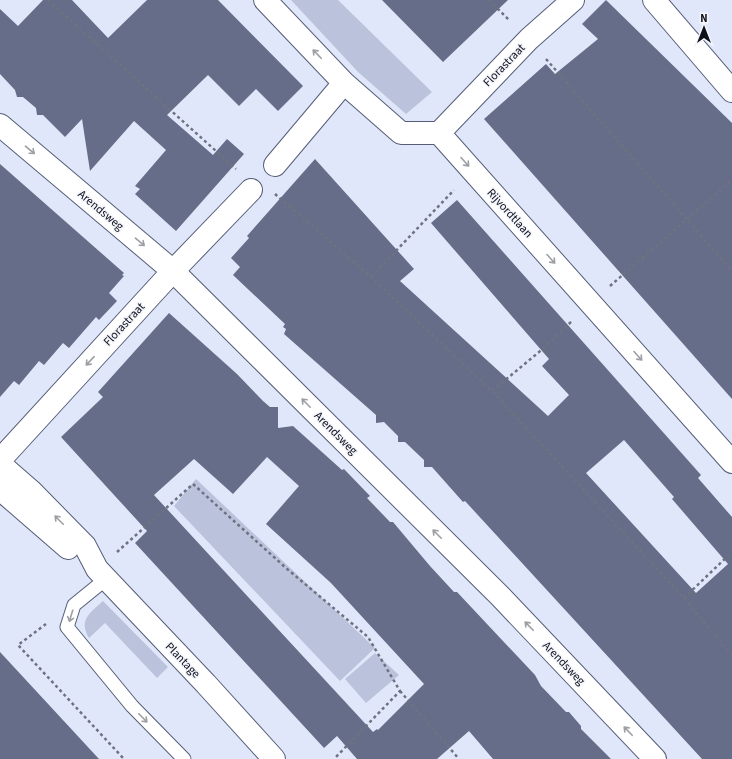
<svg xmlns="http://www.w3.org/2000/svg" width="732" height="759" viewBox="0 0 732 759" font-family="'Source Sans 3',sans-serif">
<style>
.green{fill:#bbc2dc}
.building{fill:#656d88;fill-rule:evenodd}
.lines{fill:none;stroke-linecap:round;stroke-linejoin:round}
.lane-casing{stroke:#555d77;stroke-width:15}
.street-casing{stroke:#555d77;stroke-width:24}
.secondary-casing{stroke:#555d77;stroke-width:24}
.path{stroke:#6e7280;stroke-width:2.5;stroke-dasharray:3 3;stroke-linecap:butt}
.lane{stroke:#fff;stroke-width:13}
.street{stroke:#fff;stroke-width:22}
.secondary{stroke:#fff;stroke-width:22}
.oneway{stroke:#9e9fa3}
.labels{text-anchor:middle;stroke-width:3;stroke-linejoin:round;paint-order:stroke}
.street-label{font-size:12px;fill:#0d0f1a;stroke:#f3f5fb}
</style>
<rect width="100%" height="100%" fill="#e1e7fa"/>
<path class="green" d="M291 0H338L432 92 406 114 358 72Z
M196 479 375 648 340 681 174 506Z
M103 601 168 667 157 678 105 623 89 638C78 620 90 613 103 601Z
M375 653 399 675 366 703 345 679Z"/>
<path class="building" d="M43 0H72L108 38 147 0H218L303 86 278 111 256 89 239 106 208 75 167 115 213 155 227 139 244 154 176 231 135 194 140 189 135 186 166 150 134 121 90 171 82 119 65 137 43 115H37L36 108 23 97H17L15 90 0 74V9L18 26Z
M382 0H508L443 62Z
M606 0 732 123V399L484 119 546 64 555 74 598 39 582 24Z
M315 159 414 269 400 281 548 416 569 395 542 366 549 359 431 223 457 200 701 475 698 478 732 517V759H702L465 501 463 502 432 467H424V460L405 442H398V436L384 422 376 423V415L284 334 286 329 283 327 285 324 233 275 240 267 231 258 249 238 247 236ZM624 440 674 497 672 499 728 564 696 593 586 473Z
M0 164 124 273 122 275 124 276 109 293 117 301 99 320 96 317 69 348 63 343 44 365 39 361 19 385 14 381 0 397Z
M169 313 237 374 263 401 270 407H278V428L293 426 342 470 344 469 370 496 367 498 390 522H393L430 566 454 592H457L535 675 541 686 566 712H569L581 726V729L611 759H493L469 731 437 759H357L337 736 324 748 135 543 147 531 61 437 103 397 98 392ZM267 457 299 486 266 524 331 583 424 684 378 730 377 729 373 732 154 495 194 459 233 494Z
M0 652 99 759H0Z"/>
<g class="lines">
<defs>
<path id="lane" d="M106 579 74 605 67 627 132 706 184 759"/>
<path id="street" d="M265 0 344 83 401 133H439L732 462
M654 0 732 91
M0 125 173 271 500 596 655 759
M439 133 529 39 573 0
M275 165 344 83
M0 460 173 271 251 190"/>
<path id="secondary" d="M0 464 31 491 85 546 97 569 206 684 274 759
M0 489 68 548"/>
</defs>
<use href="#lane" class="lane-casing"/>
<use href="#street" class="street-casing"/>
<use href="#secondary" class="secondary-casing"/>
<path class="path" d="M48 0 236 169
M489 0 510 21
M546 59 732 271
M275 194 371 277 492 391 684 598 732 655
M371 277 454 190
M610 286 732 180
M492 391 545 347 573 320
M117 552 193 484 286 568 368 637 400 691 334 759
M684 598 732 552
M46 624 18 645 124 759
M400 691 459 759"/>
<use href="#lane" class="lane"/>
<use href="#street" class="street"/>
<use href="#secondary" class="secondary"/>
</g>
<defs><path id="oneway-shaft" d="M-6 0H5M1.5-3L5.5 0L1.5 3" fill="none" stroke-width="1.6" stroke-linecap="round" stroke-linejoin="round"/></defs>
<g class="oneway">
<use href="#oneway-shaft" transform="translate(317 54) rotate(-134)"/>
<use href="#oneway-shaft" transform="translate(30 150) rotate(40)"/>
<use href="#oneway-shaft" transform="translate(465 162) rotate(48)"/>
<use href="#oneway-shaft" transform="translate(140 242) rotate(40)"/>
<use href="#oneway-shaft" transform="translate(551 259) rotate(48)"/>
<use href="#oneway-shaft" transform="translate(638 356) rotate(48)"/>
<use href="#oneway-shaft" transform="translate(90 361) rotate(133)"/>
<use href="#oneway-shaft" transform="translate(306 403) rotate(-135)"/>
<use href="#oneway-shaft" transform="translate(59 520) rotate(-135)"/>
<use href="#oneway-shaft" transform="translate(437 534) rotate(-135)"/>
<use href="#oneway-shaft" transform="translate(71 616) rotate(107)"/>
<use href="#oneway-shaft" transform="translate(529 626) rotate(-134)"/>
<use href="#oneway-shaft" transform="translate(143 718) rotate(45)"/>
<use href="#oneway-shaft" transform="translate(628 731) rotate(-134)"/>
</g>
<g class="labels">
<g class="street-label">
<text transform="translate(504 65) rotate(-46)" y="4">Florastraat</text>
<text transform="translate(101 210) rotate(40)" y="4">Arendsweg</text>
<text transform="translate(510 213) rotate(48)" y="4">Rijvordtlaan</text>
<text transform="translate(124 324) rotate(-47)" y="4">Florastraat</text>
<text transform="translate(336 433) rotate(45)" y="4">Arendsweg</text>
<text transform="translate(183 660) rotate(46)" y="4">Plantage</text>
<text transform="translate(564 663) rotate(46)" y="4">Arendsweg</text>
</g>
</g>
<g transform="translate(704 28)" stroke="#f3f5fb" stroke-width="3" paint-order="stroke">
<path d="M0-3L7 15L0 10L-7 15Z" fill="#0d0f1a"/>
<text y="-6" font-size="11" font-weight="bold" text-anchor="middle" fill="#0d0f1a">N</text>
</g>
</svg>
